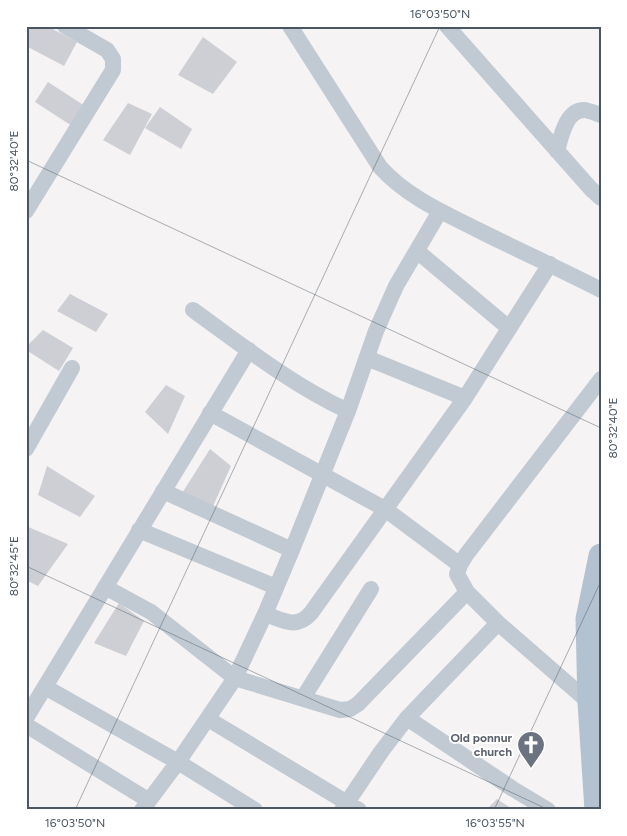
<svg xmlns="http://www.w3.org/2000/svg" width="627" height="836" viewBox="0 0 627 836" font-family="Figtree,sans-serif">
<style>
.building{fill:#cdcfd5}
.lines{fill:none;stroke-linecap:round;stroke-linejoin:round}
.street{stroke:#c1cad2;stroke-width:16}
.primary{stroke:#b3c2d1;stroke-width:25}
.ticks{fill:none;stroke:#4a5661;stroke-width:1;stroke-opacity:0.45}
.labels{text-anchor:middle;stroke-width:4;stroke-linejoin:round;paint-order:stroke}
.worship-label{font-size:12px;font-weight:bold;fill:#5b616d;stroke:#fff;text-anchor:end}
.neatline{fill:none;stroke:#4a5661;stroke-width:2}
.ticks-label{font-size:12px;text-anchor:middle;fill:#4a5661}
</style>
<rect width="100%" height="100%" fill="#f5f3f3"/>
<path class="building" d="M32 26H47L77 42 64 66 26 46V34Z
M203 37 237 62 213 94 178 75Z
M48 82 85 106 72 126 35 102Z
M128 103 152 114 130 155 103 140Z
M160 107 192 129 181 149 145 128Z
M70 294 108 314 96 332 57 311Z
M43 330 73 348 59 371 26 350V347Z
M166 385 185 396 168 434 145 412Z
M210 449 231 466 210 513 179 498Z
M47 466 95 496 80 517 38 495Z
M26 526 68 544 38 586 26 580Z
M119 603 144 621 126 656 94 643Z
M497 799 514 810H486Z"/>
<g class="lines">
<path class="street" d="M290 26 380 167C406 196 442 212 476 229 518 250 560 269 601 290
M447 26 591 189 601 198
M557 151C561 137 566 109 585 110 590 111 596 113 601 115
M26 211 113 70V59L107 50 65 26
M417 251 509 328
M193 310C243 346 292 385 348 411
M367 358 465 398
M210 413 385 509 460 565
M26 449 72 368
M163 491 292 550
M139 530 276 587
M105 587 151 612 235 678 340 710 350 709 358 704 467 592
M265 614C283 620 296 630 311 613L465 398 550 264
M45 687 178 762 255 810
M303 698 371 589
M595 700 590 703 498 623 467 592 457 574 460 565 466 555 601 379
M26 718 249 350
M407 718 513 789 548 810
M208 719 359 810
M26 725 148 800
M142 810 178 762 235 678 265 614 292 550 348 411 376 331 396 286 440 211
M342 810 381 752 407 718 498 623"/>
<path class="primary" d="M597 810 590 703 588 619 601 556"/>
</g>
<path class="ticks" d="M26 160 601 428M26 566 549 810M75 810 440 26M494 810 601 581"/>
<defs>
<symbol id="church-pin" viewBox="-11 -11 22 30"><path d="M0 17L-7.5 6A9.5 9.5 0 1 1 7.5 6Z" fill="#6b7280" stroke="#fff"/><path d="M-1.2-6h2.4v3.5h3.3v2.4h-3.3V6h-2.4V-.1h-3.3v-2.4h3.3Z" fill="#fff"/></symbol>
</defs>
<g fill-rule="evenodd">
<use href="#church-pin" x="515" y="729" width="32" height="43"/>
</g>
<g class="labels">
<g class="worship-label">
<text x="512" y="742">Old ponnur<tspan x="512" dy="14">church</tspan></text>
</g>
</g>
<rect width="627" height="836" fill="none" stroke="#ffffff" stroke-width="55"/>
<rect x="28" y="28" width="572" height="780" class="neatline"/>
<g class="ticks-label">
<text x="440" y="18">16°03'50"N</text>
<text transform="translate(14 161) rotate(-90)" y="4">80°32'40"E</text>
<text transform="translate(613 428) rotate(-90)" y="4">80°32'40"E</text>
<text transform="translate(14 566) rotate(-90)" y="4">80°32'45"E</text>
<text x="75" y="827">16°03'50"N</text>
<text x="495" y="827">16°03'55"N</text>
</g>
</svg>
